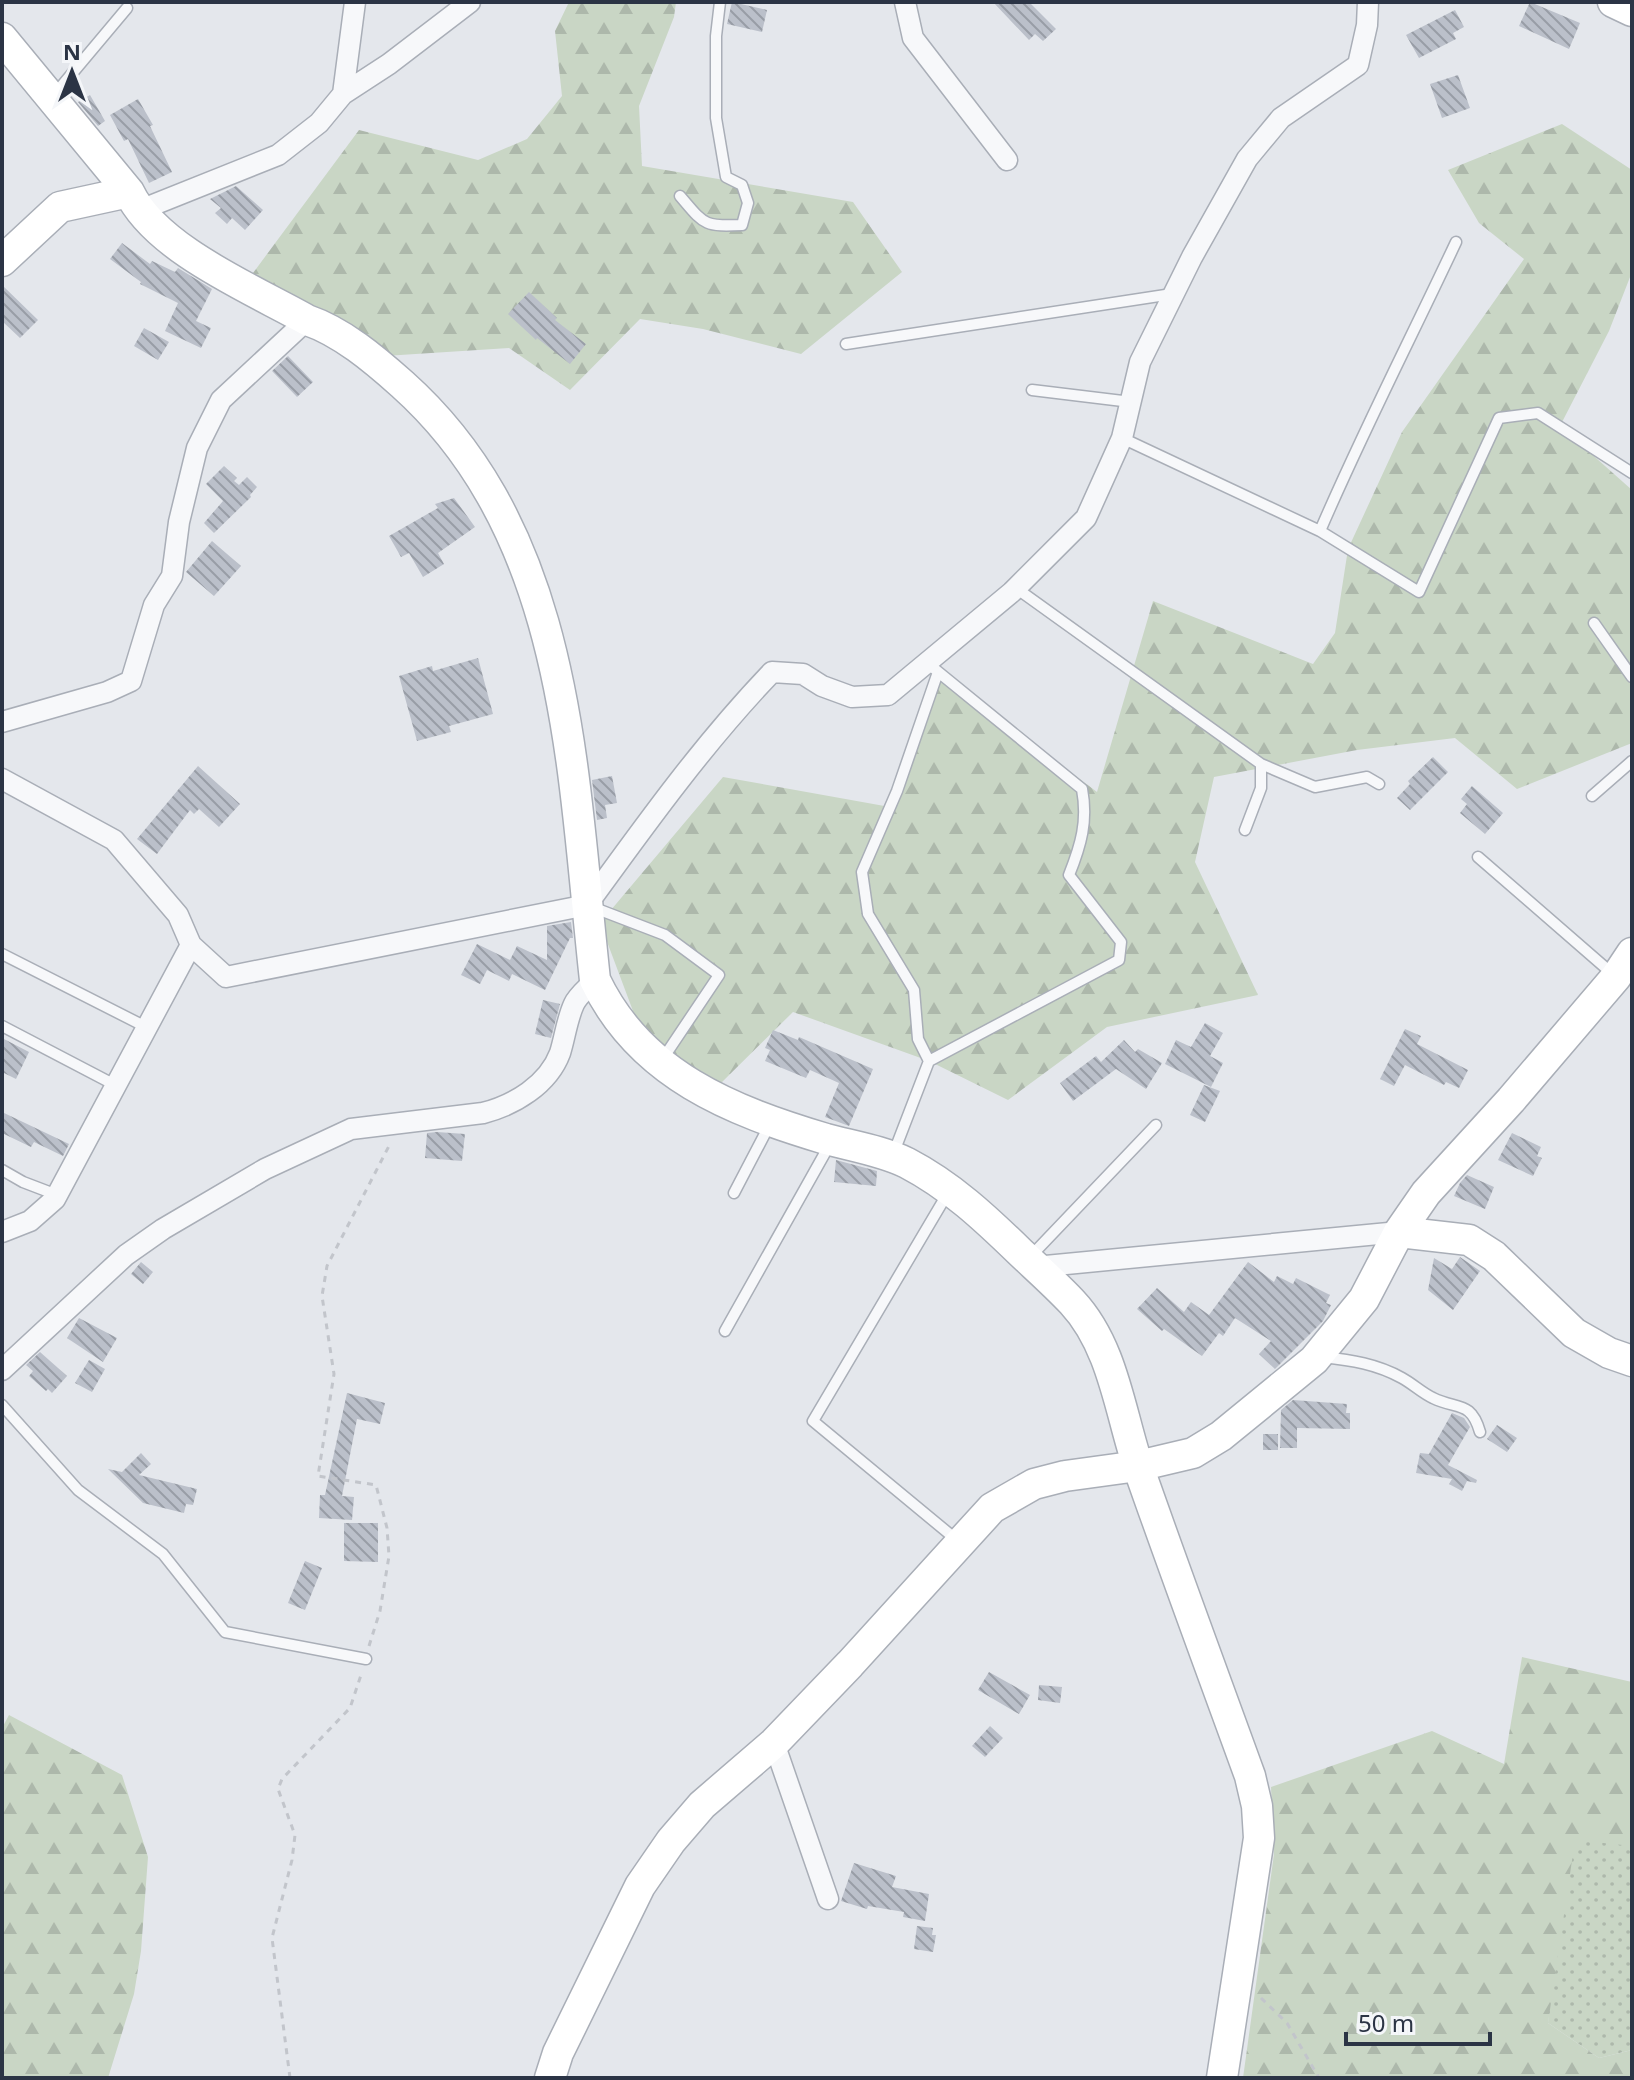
<svg xmlns="http://www.w3.org/2000/svg" width="1634" height="2080" viewBox="0 0 1634 2080" font-family="'Noto Sans',sans-serif">
<style>
.grass{fill:url(#grass-dots)}
.forest{fill:url(#forest-firs)}
.building{fill:url(#building-back-hatch)}
.lines{fill:none;stroke-linecap:round;stroke-linejoin:round}
.lane-casing{stroke:#a9aeb7;stroke-width:13}
.street-casing{stroke:#a9aeb7;stroke-width:23}
.secondary-casing{stroke:#a9aeb7;stroke-width:33}
.path{stroke:#c2c5cb;stroke-width:3;stroke-dasharray:6 6;stroke-linecap:butt}
.lane{stroke:#f7f8fa;stroke-width:10}
.street{stroke:#f7f8fa;stroke-width:20}
.secondary{stroke:#fff;stroke-width:30}
</style>
<defs>
<pattern id="grass-dots" width="8" height="8" patternUnits="userSpaceOnUse" patternTransform="scale(2)"><rect width="8" height="8" fill="#c9d6c5"/><path d="M2 2h.1M6 6h.1" fill="none" stroke="#adb8ab" stroke-width="1.8" stroke-linecap="round"/></pattern>
<pattern id="forest-firs" width="22" height="20" patternUnits="userSpaceOnUse" patternTransform="scale(2)"><rect width="22" height="20" fill="#c9d6c5"/><path d="M5 1l3.5 6h-7zM16 11l3.5 6h-7z" fill="#adb8ab"/></pattern>
<pattern id="building-back-hatch" width="6" height="6" patternUnits="userSpaceOnUse" patternTransform="scale(2)"><rect width="6" height="6" fill="#bbc0ca"/><path d="M-1 5l2 2M0 0l6 6M5-1l2 2" fill="none" stroke="#989da6"/></pattern>
</defs>
<rect width="100%" height="100%" fill="#e4e7ec"/>
<path class="grass" d="M1565 1827 1632 1843V2050L1599 2058 1548 2023Z"/>
<path class="forest" d="M569 2H676L674 17 639 106 642 166 853 202 902 272 801 354 703 329 640 319 570 390 509 348 369 357 253 273 359 130 478 160 527 139 562 96 555 31Z
M1562 124 1632 170V272L1609 331 1560 426 1632 490V743L1517 789 1455 738 1357 750 1214 777 1195 862 1258 995 1107 1027 1008 1100 929 1061 793 1012 720 1084 642 1035 600 923 723 777 890 807 938 672 1097 792 1153 601 1313 664 1335 633 1348 549 1402 432 1524 259 1479 223 1448 170Z
M1522 1657 1632 1682V1846L1575 1840 1548 2023 1599 2058 1632 2050V2078H1243L1274 1854 1271 1787 1432 1731 1504 1764Z
M9 1715 122 1775 148 1857 141 1951 134 1994 108 2078H2V1728Z"/>
<path class="building" d="M732 2 767 10 762 32 727 24Z
M993 2H1029L1056 29 1043 41 1035 34 1029 40Z
M1530 2 1580 23 1569 49 1519 26Z
M1455 10 1464 27 1453 33 1456 39 1419 58 1406 35Z
M1458 75 1470 108 1442 118 1430 84Z
M90 95 105 121 98 126 78 102Z
M138 99 153 125 150 126 172 172 149 183 128 139 124 141 110 115Z
M236 186 263 210 245 230 232 218 227 224 215 213 221 208 210 199Z
M122 243 150 264 152 261 175 272 178 268 212 289 196 321 211 328 201 348 165 331 178 303 140 284 141 282 110 259Z
M2 285 38 320 20 338 2 321Z
M529 292 557 318 555 320 586 344 570 364 537 338 536 340 508 314Z
M144 328 169 342 158 360 134 346Z
M288 356 313 382 297 397 272 371Z
M224 466 237 478 234 481 239 485 247 477 257 487 250 495 251 497 214 533 204 523 223 501 206 484Z
M454 498 475 527 438 553 444 564 423 577 409 553 401 557 389 536 438 508 435 504Z
M212 541 241 566 214 596 186 572Z
M478 658 493 714 449 726 451 732 417 741 399 676 432 666 433 671Z
M1433 757 1448 772 1410 810 1397 798 1410 784 1408 781Z
M198 766 240 804 219 827 199 809 194 814 190 810 157 854 137 839Z
M612 776 617 803 605 805 607 818 597 820 592 780Z
M1472 786 1503 813 1485 834 1460 813 1467 804 1461 799Z
M571 922 573 938H570L545 990 512 974 509 981 487 970 480 984 461 975 477 944 510 960 517 946 547 960V926Z
M543 1000 560 1004 551 1038 535 1034Z
M1205 1023 1223 1033 1210 1056 1223 1063 1211 1087 1165 1064 1176 1040 1191 1047Z
M1405 1029 1421 1036 1417 1044 1468 1070 1459 1088 1446 1082 1444 1085 1405 1065 1394 1086 1380 1079Z
M773 1030 798 1040 799 1037 873 1069 849 1126 825 1117 839 1083 810 1070 806 1078 765 1061 770 1050 765 1048Z
M2 1038 29 1052 16 1079 2 1072Z
M1124 1040 1135 1052 1138 1049 1162 1063 1146 1089 1116 1069 1073 1101 1060 1083 1096 1056 1101 1062Z
M1204 1085 1220 1091 1205 1122 1190 1115Z
M2 1112 69 1144 63 1156 34 1142 31 1147 2 1133Z
M437 1132 465 1134 462 1161 425 1158 427 1133Z
M1512 1133 1541 1147 1537 1156 1542 1158 1533 1176 1498 1160Z
M836 1160 877 1171 876 1186 834 1182Z
M1467 1175 1494 1187 1485 1209 1454 1196 1460 1183Z
M1460 1257 1480 1271 1453 1310 1428 1290 1434 1258 1452 1269Z
M141 1262 153 1272 143 1284 131 1274Z
M1248 1262 1274 1282 1277 1276 1293 1284 1296 1278 1330 1295 1326 1303 1331 1305 1323 1321 1275 1369 1259 1354 1271 1341 1235 1318 1223 1336 1219 1333 1202 1356 1164 1329 1162 1331 1137 1309 1157 1288 1184 1312 1191 1302 1209 1315Z
M79 1318 117 1338 103 1362 67 1338Z
M40 1352 67 1376 52 1393 48 1389 46 1391 29 1376 33 1371 26 1365Z
M89 1360 105 1369 92 1392 75 1383Z
M347 1393 385 1403 380 1424 357 1419 342 1496 354 1497 352 1520 319 1518 320 1495H325Z
M1293 1400 1347 1404 1346 1413H1350V1429L1297 1428V1448H1280L1281 1410Z
M1452 1413 1464 1418 1470 1427 1448 1465 1477 1480 1476 1483 1467 1481 1462 1491 1449 1484 1452 1479 1416 1473 1420 1453 1429 1454Z
M1497 1425 1517 1438 1507 1452 1487 1439Z
M1263 1434H1278V1450H1263Z
M141 1453 151 1464 139 1475 197 1489 193 1505 186 1504 184 1513 143 1503 108 1469 122 1472Z
M344 1523H378V1562L344 1561Z
M305 1561 322 1568 305 1610 288 1603Z
M989 1672 1030 1695 1019 1714 978 1690Z
M1039 1685 1062 1687 1060 1703 1038 1700Z
M990 1726 1003 1738 985 1757 972 1746Z
M854 1863 896 1876 892 1887 929 1894 925 1921 903 1917 904 1912 868 1906 867 1909 841 1901Z
M917 1926 933 1928 932 1935H936L933 1952 914 1949Z"/>
<g class="lines">
<defs>
<path id="lane" d="M54 95 127 8
M680 196C704 224 703 227 742 225L748 203 742 185 726 177 716 118V36L720 2
M846 344 1172 294
M1032 390 1131 402
M1122 438 1320 531 1419 592 1499 418 1538 413 1632 473
M1320 531C1362 433 1411 338 1456 242
M1016 588 1261 764V788L1245 830
M1594 623 1632 677
M1261 764 1315 787 1367 777 1379 784
M1592 796 1632 761
M1478 857 1615 976
M592 907 665 935 719 975 662 1060
M2 954 146 1027
M2 1026 115 1085
M929 1061 918 1039 914 990 868 914 862 872 897 791 938 672
M894 1152 929 1061 1119 960 1121 942 1069 875C1081 845 1088 821 1082 789L926 662
M2 1170 23 1182 57 1195
M949 1191 813 1421 958 1541
M734 1193 770 1124
M1030 1257 1156 1125
M725 1331 830 1144
M1323 1357C1351 1360 1377 1364 1402 1378 1413 1384 1422 1393 1433 1398 1457 1410 1471 1400 1480 1432
M2 1405 78 1490 163 1554 225 1632 366 1659"/>
<path id="street" d="M905 2 913 38 1007 160
M343 94 355 2
M138 211 278 155 319 123 343 94 389 64 470 2
M2 722 107 692 131 681 154 605 172 576 179 522 197 448 221 400 307 320
M2 779 114 840 178 915 191 945 55 1199 30 1221 2 1232
M191 945 226 977 587 905C645 825 703 744 772 672L803 674 822 686 852 697 888 695 1012 592 1086 518 1122 438 1140 362 1192 257 1247 159 1281 118 1358 65 1367 25 1368 2
M1035 1267 1399 1232
M2 1370 126 1255 163 1229 265 1169 351 1129 483 1113C514 1105 548 1085 560 1053 565 1037 567 1019 574 1004 578 995 589 987 595 980
M774 1743 828 1899"/>
<path id="secondary" d="M1613 2 1632 11
M2 38 129 192C156 249 252 289 307 320 342 332 374 359 402 384 571 535 572 772 595 980 640 1075 732 1111 826 1139 852 1146 883 1151 907 1163 951 1186 985 1218 1020 1252 1038 1269 1056 1285 1072 1302 1114 1347 1120 1414 1139 1469 1175 1572 1213 1674 1250 1776L1257 1806 1259 1838 1222 2078
M2 261 60 207 129 192
M1399 1232 1469 1240 1494 1256 1574 1333 1609 1353 1632 1361
M550 2078 558 2053 640 1886 671 1841 702 1805 774 1743 850 1664 992 1508 1034 1484 1065 1476 1138 1466 1193 1453 1221 1436 1314 1360 1364 1299 1399 1232 1426 1193 1511 1100 1616 977 1632 953"/>
</defs>
<use href="#lane" class="lane-casing"/>
<use href="#street" class="street-casing"/>
<use href="#secondary" class="secondary-casing"/>
<path class="path" d="M369 1646 380 1611 389 1556 387 1528 376 1485 318 1476 334 1374 322 1296 327 1266 390 1144
M1261 1998 1287 2023 1319 2078
M290 2078 272 1938 292 1860 295 1835 278 1789 282 1779 350 1708 362 1672"/>
<use href="#lane" class="lane"/>
<use href="#street" class="street"/>
<use href="#secondary" class="secondary"/>
</g>
<rect width="1634" height="2080" fill="none" stroke="#2b3445" stroke-width="8"/>
<g transform="translate(72 72)" stroke="#f4f6f9" stroke-width="6" paint-order="stroke">
<path d="M0-6L14 30L0 20L-14 30Z" fill="#2b3445"/>
<text y="-12" font-size="22" font-weight="bold" text-anchor="middle" fill="#2b3445">N</text>
</g>
<path d="M1346 2032v12h144v-12" fill="none" stroke="#2b3445" stroke-width="4"/>
<text x="1358" y="2032" font-size="24" fill="#2b3445" stroke="#f4f6f9" stroke-width="6" paint-order="stroke">50 m</text>
</svg>
